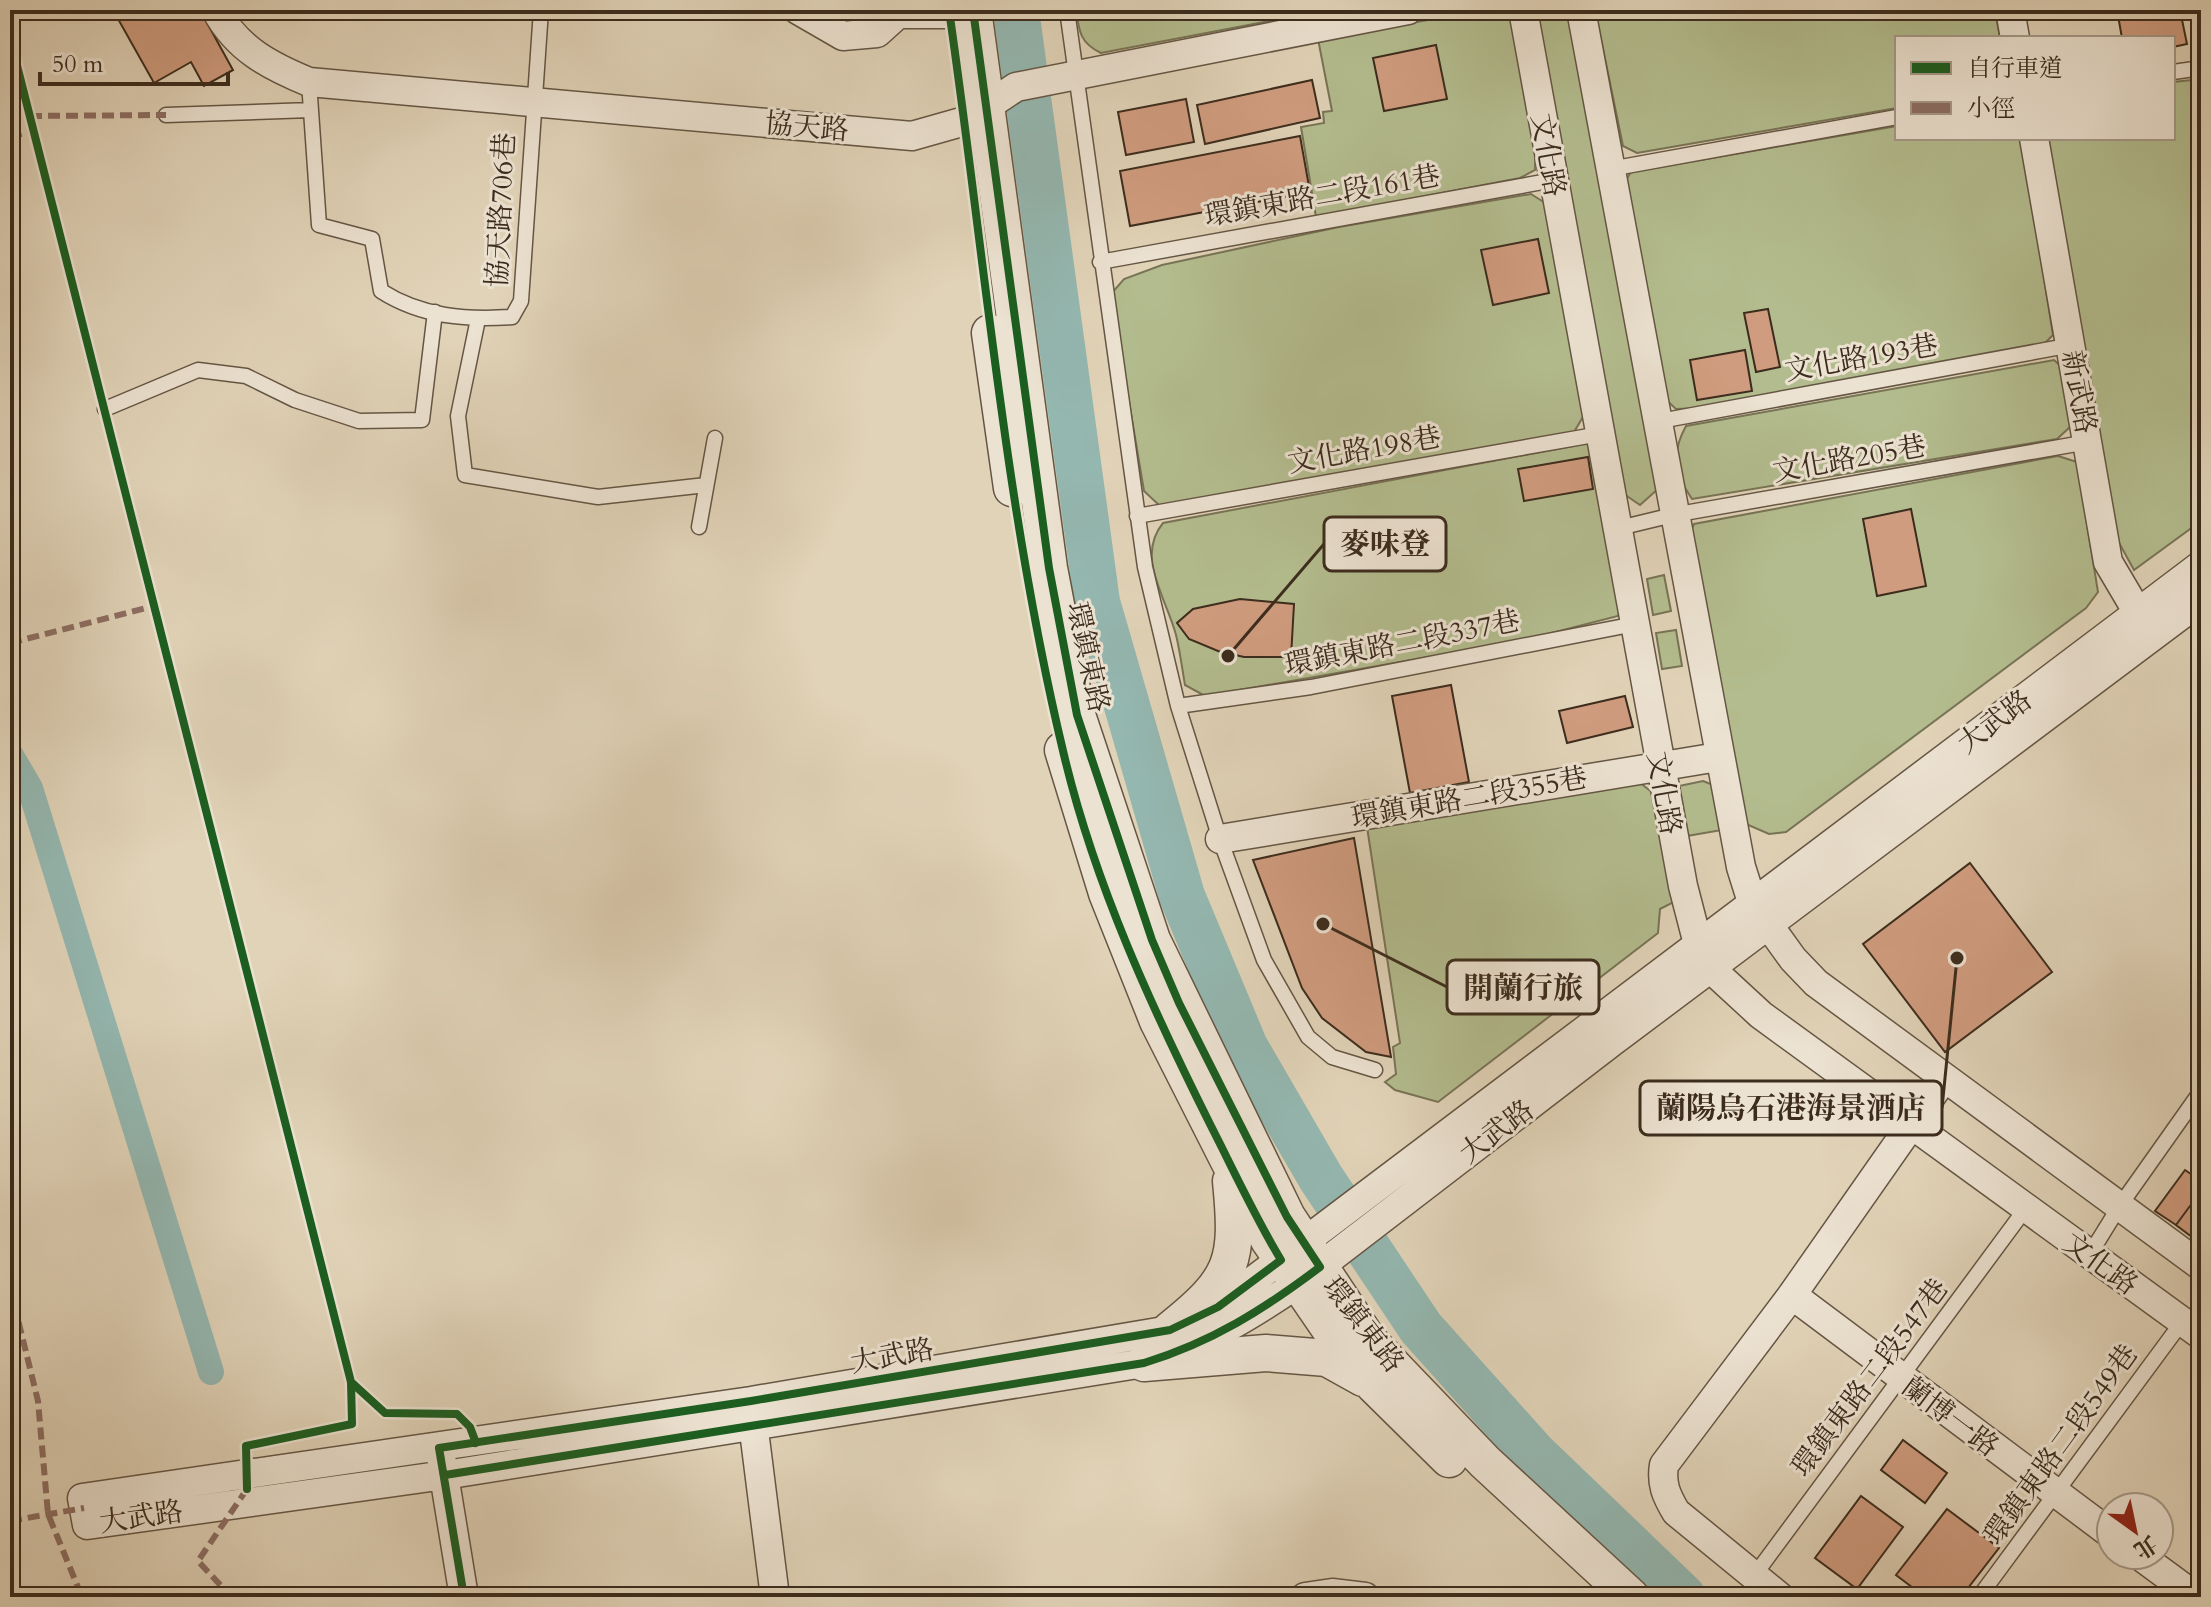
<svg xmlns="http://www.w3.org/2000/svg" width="2211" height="1607" viewBox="0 0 2211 1607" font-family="Cardo,'Noto Serif TC',serif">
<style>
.green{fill:#b3bc8e;stroke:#787456;stroke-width:2}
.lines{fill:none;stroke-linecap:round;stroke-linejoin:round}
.canal{stroke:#94b7b0;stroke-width:26}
.river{stroke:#94b7b0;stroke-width:46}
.building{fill:#d09c7f;stroke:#3c2c1d;stroke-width:2}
.service-casing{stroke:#655644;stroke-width:17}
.minor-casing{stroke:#655644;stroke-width:31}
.tertiary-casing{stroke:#655644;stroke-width:39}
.service{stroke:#ece2d1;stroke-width:14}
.minor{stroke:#ece2d1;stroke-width:28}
.tertiary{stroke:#ece2d1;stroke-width:36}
.quiet{stroke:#8d6e63;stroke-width:6;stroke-dasharray:12 6;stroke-linecap:butt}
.cycleway-casing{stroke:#ece2d1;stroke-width:13}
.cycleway{stroke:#1b5e20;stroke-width:8}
.labels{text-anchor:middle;stroke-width:6;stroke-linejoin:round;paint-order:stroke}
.street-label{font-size:28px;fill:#3c2c1d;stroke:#ece2d1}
.leader{fill:none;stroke:#3c2c1d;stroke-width:3}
.callout-dot{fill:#3c2c1d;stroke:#ece2d1;stroke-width:3}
.callout{fill:#ece2d1;stroke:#3c2c1d;stroke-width:3}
.callout-label{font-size:30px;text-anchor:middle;font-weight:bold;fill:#3c2c1d}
</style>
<rect width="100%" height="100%" fill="#e1d3b8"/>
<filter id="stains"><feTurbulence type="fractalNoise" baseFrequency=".0025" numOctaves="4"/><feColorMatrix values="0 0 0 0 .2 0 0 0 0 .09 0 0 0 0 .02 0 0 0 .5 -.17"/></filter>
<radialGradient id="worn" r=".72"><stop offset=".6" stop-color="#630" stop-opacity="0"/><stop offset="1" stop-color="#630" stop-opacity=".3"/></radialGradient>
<path class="green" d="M1076 10H1327L1101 53C1080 43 1079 31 1076 10Z
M1486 10H1504L1512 17 1535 148V170L1520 178 1316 217 1301 127 1324 123 1323 112 1332 111 1318 39Z
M1542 10H1570L1658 489 1640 505 1621 492 1536 14Z
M1595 10H1995L2000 38H1897V108L1637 153 1623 146Z
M2201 79V521L2134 570 2118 541 2045 138H2173V82Z
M1897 126V138H2022L2053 335 2045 343 1701 408 1676 409 1662 396 1623 185 1631 172Z
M1531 194 1550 206 1587 410 1574 432 1162 508 1144 491 1111 294 1124 279 1162 265 1339 227Z
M2054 360 2063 368 2071 426 2057 439 1692 499C1674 473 1671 453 1686 426Z
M1589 443 1624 598 1618 616 1520 641 1205 696 1185 685C1182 668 1180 651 1176 635 1167 599 1135 557 1163 523Z
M2058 456 2077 462 2098 592 2086 608 1786 832 1769 834 1746 824 1687 540 1694 524Z
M1664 575 1671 611 1653 615 1647 579Z
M1676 630 1682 666 1662 669 1656 633Z
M1703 781 1713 785 1722 830 1681 837 1674 787Z
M1639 782 1653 793 1672 892V903L1660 909 1658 933 1438 1102 1395 1090 1385 1082 1396 1074 1393 1047 1400 1043 1367 827Z"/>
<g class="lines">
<path class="canal" d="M10 754 30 788 211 1372"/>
<path class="river" d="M1016 10 1097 602 1182 896 1245 1047 1321 1178 1421 1328 1534 1454 1683 1597"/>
</g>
<path class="building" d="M113 10H200L233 70 204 86 191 62 154 83Z
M2117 10H2180L2187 44 2173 47V38H2122Z
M1436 45 1447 99 1384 111 1373 58Z
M1312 80 1320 118 1205 144 1197 105Z
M1186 99 1194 142 1126 155 1118 112Z
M1300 136 1310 192 1130 226 1120 171Z
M1538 239 1549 293 1493 305 1481 250Z
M1768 309 1780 367 1756 372 1744 313Z
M1745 350 1752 391 1697 400 1690 360Z
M1588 457 1593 489 1524 501 1518 469Z
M1911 509 1926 586 1877 596 1863 519Z
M1240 599 1294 604 1291 657H1244L1218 651 1189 639 1177 623 1193 609Z
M1451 685 1469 782 1410 793 1392 696Z
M1625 696 1633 727 1567 743 1559 711Z
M1354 838 1391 1057 1366 1052 1322 1018 1302 988 1253 860Z
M1970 863 2052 972 1945 1052 1863 944Z
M2185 1170 2201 1181V1191L2176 1225 2155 1211Z
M2201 1191V1233L2196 1240 2176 1225Z
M1903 1440 1947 1473 1925 1503 1881 1470Z
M1861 1496 1903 1527 1857 1589 1815 1558Z
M1947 1509 1999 1548 1961 1597H1925L1896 1575Z"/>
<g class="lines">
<defs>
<path id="service" d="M1067 10 1145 567 1178 706 1220 839 1264 960 1308 1037 1332 1057 1375 1070
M2173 72 2201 68
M309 82 319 225 372 239 381 291C422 317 466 320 512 317L521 301 541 10
M166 115 311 110
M1610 169 1897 117
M1100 262 1554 180
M478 319 458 416 465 475 598 497 706 485
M105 409 198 370 246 376 295 400 359 421 422 420 435 312
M1660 421 2072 345
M1137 516 1600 434
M699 527 715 438
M1619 528 1673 515 2088 442
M1178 706 1311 687 1635 624
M2090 1254 2119 1207 2201 1091
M1754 1576 2026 1208
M1979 1597 2182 1322"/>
<path id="minor" d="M216 10C237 49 270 66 309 82L912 136 965 121 1016 87 1408 10
M798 10 843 36 877 33 898 14H949
M1523 10 1683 886 1698 944 1710 968 1761 1015 2201 1335
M1581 10 1741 867 1752 902 1793 959 1816 983 2201 1266
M2010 10 2015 38
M2034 138 2108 562 2147 628
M2201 565 1218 1307 1170 1330 751 1401 82 1498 87 1525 445 1475 1144 1363C1203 1344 1246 1319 1297 1284L1612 1042 2201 600
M1220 839 1718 757
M1792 1295 2111 1534
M751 1407 775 1597
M441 1457 464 1597
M2139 1555 2196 1597
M1305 1597 1332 1593 1365 1597
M1780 1597 1676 1512C1666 1495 1661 1484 1664 1465L1792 1295 1944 1078"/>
<path id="tertiary" d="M973 10 1049 568 1077 715 1152 940 1287 1217 1368 1340 1485 1462 1631 1597
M990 333 1012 488
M1063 750 1107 893 1158 1021 1269 1240 1343 1348 1374 1385 1449 1459
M1170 1330C1234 1279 1239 1262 1231 1181
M1144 1363 1266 1353 1327 1358 1363 1378"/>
</defs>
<use href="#service" class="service-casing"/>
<use href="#minor" class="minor-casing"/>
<use href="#tertiary" class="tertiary-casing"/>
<use href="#service" class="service"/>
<use href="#minor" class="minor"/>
<use href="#tertiary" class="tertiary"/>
<path class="quiet" d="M30 116 166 115
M10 137 33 131
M10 643 154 606
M10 1287 38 1401 48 1514 82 1597
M247 1489 198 1561 224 1589 320 1591 323 1597
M10 1521 84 1508"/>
<defs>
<path id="cycleway" d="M10 38 351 1382 352 1424 246 1446 247 1489
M351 1382 385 1413 457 1414 470 1427 476 1443
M445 1475 1144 1363C1212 1342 1263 1310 1320 1267L1287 1217 1179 1003 1152 940 1077 715 1049 568 973 10
M464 1597 439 1448 751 1401 1170 1330 1218 1307 1281 1260C1255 1217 1234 1171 1211 1126 1152 1008 1095 885 1064 755 1005 510 985 259 949 10"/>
</defs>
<use href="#cycleway" class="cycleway-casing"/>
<use href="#cycleway" class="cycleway"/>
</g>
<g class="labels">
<g class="street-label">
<text transform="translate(807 126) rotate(5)" y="10">協天路</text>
<text transform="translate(1549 155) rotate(80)" y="10">文化路</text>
<text transform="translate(1322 195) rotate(-10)" y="10">環鎮東路二段161巷</text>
<text transform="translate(500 210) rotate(-87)" y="10">協天路706巷</text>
<text transform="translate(1861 357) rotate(-10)" y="10">文化路193巷</text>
<text transform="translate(2080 392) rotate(80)" y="10">新武路</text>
<text transform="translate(1364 449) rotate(-10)" y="10">文化路198巷</text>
<text transform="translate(1849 458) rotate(-10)" y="10">文化路205巷</text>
<text transform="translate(1402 642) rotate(-11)" y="10">環鎮東路二段337巷</text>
<text transform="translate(1089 657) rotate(78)" y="10">環鎮東路</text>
<text transform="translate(1994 721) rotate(-37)" y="10">大武路</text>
<text transform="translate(1665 793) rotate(80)" y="10">文化路</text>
<text transform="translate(1469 797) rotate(-10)" y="10">環鎮東路二段355巷</text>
<text transform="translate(1496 1131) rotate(-37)" y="10">大武路</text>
<text transform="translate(2101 1263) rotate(36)" y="10">文化路</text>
<text transform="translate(1364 1324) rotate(52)" y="10">環鎮東路</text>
<text transform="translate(892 1355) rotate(-10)" y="10">大武路</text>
<text transform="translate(1869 1377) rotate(-53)" y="10">環鎮東路二段547巷</text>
<text transform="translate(1951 1416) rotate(37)" y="10">蘭博一路</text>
<text transform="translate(2060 1444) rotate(-54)" y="10">環鎮東路二段549巷</text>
<text transform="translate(141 1516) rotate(-8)" y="10">大武路</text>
</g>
</g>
<path class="leader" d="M1228 656L1324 544M1323 924L1447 987M1957 958L1942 1108"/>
<g class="callout-dot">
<circle cx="1228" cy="656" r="8"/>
<circle cx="1323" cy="924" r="8"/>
<circle cx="1957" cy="958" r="8"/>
</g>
<g class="callout">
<rect x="1324" y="517" width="122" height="54" rx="8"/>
<rect x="1447" y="960" width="152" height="54" rx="8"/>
<rect x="1640" y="1081" width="302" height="54" rx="8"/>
</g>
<g class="callout-label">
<text x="1385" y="554">麥味登</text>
<text x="1523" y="998">開蘭行旅</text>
<text x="1791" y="1118">蘭陽烏石港海景酒店</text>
</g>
<rect width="2211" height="1607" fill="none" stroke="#e1d3b8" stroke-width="40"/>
<rect x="12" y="12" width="2187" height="1583" fill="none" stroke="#3c2c1d" stroke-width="4"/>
<rect x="20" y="20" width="2171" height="1567" fill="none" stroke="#3c2c1d" stroke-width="2"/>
<rect x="1895" y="36" width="280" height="104" fill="#ece2d1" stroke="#a69989" stroke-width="2"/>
<rect x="1911" y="62" width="40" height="12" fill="#1b5e20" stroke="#a69989" stroke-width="2"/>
<text x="1967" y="76" font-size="24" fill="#3c2c1d">自行車道</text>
<rect x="1911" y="102" width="40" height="12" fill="#8d6e63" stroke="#a69989" stroke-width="2"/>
<text x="1967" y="116" font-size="24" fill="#3c2c1d">小徑</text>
<g transform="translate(2135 1531) rotate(147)"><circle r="38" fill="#ece2d1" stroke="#a69989" stroke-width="2"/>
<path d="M0-6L14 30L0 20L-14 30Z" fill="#8f2418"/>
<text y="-12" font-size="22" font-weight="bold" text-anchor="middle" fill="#3c2c1d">北</text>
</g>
<path d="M40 72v12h188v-12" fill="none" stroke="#3c2c1d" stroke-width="4"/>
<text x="52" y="72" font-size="24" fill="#3c2c1d" stroke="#ece2d1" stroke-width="6" paint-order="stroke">50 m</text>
<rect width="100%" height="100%" filter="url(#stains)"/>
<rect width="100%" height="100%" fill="url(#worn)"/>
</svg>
